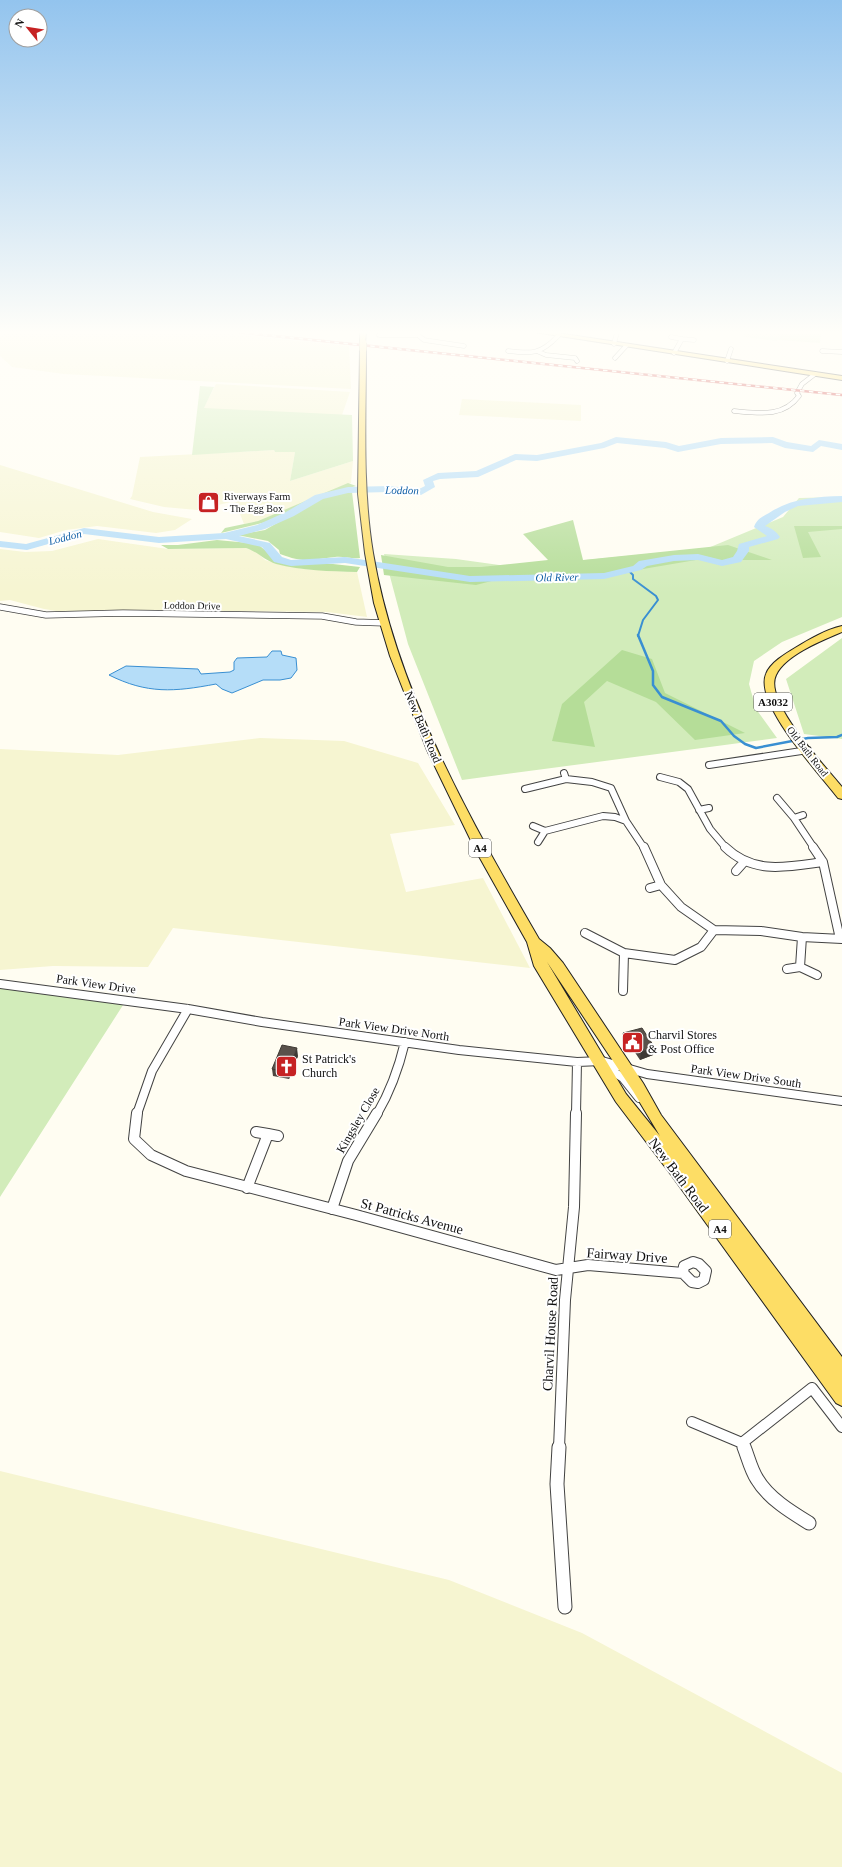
<svg xmlns="http://www.w3.org/2000/svg" width="842" height="1867" viewBox="0 0 842 1867" font-family="Georgia,serif">
<style>
.farmland{fill:#f6f5d1}
.green{fill:#d2ecba}
.forest{fill:#b5dd98}
.pitch{fill:#e4f2cc}
.water{fill:#b5ddf8;stroke:#398fd2}
.lines{fill:none;stroke-linecap:round;stroke-linejoin:round}
.stream-far1{stroke:#398fd2;stroke-width:2}
.stream{stroke:#398fd2;stroke-width:2.5}
.river{fill:#b5ddf8;fill-rule:evenodd}
.street-far5-casing{stroke:#434343;stroke-width:5}
.street-far4-casing{stroke:#434343;stroke-width:7}
.street-far3-casing{stroke:#434343;stroke-width:8}
.street-far2-casing{stroke:#434343;stroke-width:10}
.street-far1-casing{stroke:#434343;stroke-width:12}
.street-casing{stroke:#434343;stroke-width:15}
.primary-casing{stroke:#212121;stroke-width:2}
.street-far5{stroke:#fff;stroke-width:4}
.street-far4{stroke:#fff;stroke-width:5.5}
.street-far3{stroke:#fff;stroke-width:6}
.street-far2{stroke:#fff;stroke-width:8}
.street-far1{stroke:#fff;stroke-width:10}
.street{stroke:#fff;stroke-width:13}
.primary{fill:#fddd65;fill-rule:evenodd}
.rail-casing{stroke:#c62223;stroke-width:2.5}
.rail{stroke:#fff;stroke-width:1.5;stroke-dasharray:4.5;stroke-linecap:butt}
.primary-bridge-casing{stroke:#212121;stroke-width:8;stroke-linecap:butt}
.primary-bridge{stroke:#fddd65;stroke-width:7}
.wall{fill:#4d4640}
.shaded-wall{fill:#3e3934}
.building{fill:#59514b;stroke:#3e3934}
.labels{text-anchor:middle;stroke-width:4;stroke-linejoin:round;paint-order:stroke}
.far-poi-label{font-size:10px;fill:#101010;stroke:#fff;text-anchor:start}
.far-street-label{font-size:10px;fill:#101010;stroke:#fff}
.far-water-label{font-size:11px;font-style:italic;fill:#1361a7;stroke:#fff}
.shield{fill:#fff;stroke:#585858;stroke-width:1}
.shield-label{font-size:11px;font-weight:bold;fill:#101010}
.street-label{font-size:12px;fill:#101010;stroke:#fff}
.poi-label{font-size:12px;fill:#101010;stroke:#fff;text-anchor:start}
.near-street-label{font-size:14px;fill:#101010;stroke:#fff}
</style>
<rect width="100%" height="100%" fill="#fffdf2"/>
<path class="farmland" d="M7 332H209L349 346 351 389 64 374 12 367 0 356V337Z
M216 384 285 388 350 392 342 415 202 411Z
M462 399 581 405V421L459 415Z
M274 450 275 452H295L290 481 353 461 351 483 258 521 244 524 235 501 197 510 164 507 130 499 132 496 140 457Z
M0 465 153 512 192 519 175 530 156 533 97 526 66 530 39 538 0 532Z
M98 539 168 549 246 548 257 552 265 560 277 564 304 569 357 572 367 617 327 612 120 610 69 613 44 609 10 600 0 601V549L25 552 52 551Z
M260 738 344 741 418 763 455 825 390 834 406 892 483 878 530 968 173 928 148 967 53 966 0 970V749L118 755Z
M0 1471 449 1580 582 1633 842 1773V1867H0Z"/>
<path class="green" d="M781 332H821L820 343 779 340Z
M200 386 214 387 204 408 352 415 353 461 290 481 295 452H275L274 450 192 455Z
M842 497V617L782 642 754 661 749 684 756 709 777 738 462 780 408 644 384 554 456 559 514 567 708 548 783 517 799 498Z
M842 638V739L804 734 786 679Z
M0 987 125 1002 0 1197Z"/>
<path class="forest" d="M348 483 356 486 315 498 292 512 266 522 221 533 225 528 258 521Z
M349 491 352 492 360 558C352 559 343 556 335 557 310 560 304 563 280 554L279 550 268 541 237 535 265 530 320 498Z
M573 520 583 560 728 545 772 560H696L643 569 597 579 507 577 476 585 384 575 381 555 448 567H481L548 560 523 534Z
M794 526H842V529L808 532 821 557 803 558Z
M217 540 249 543 260 546 278 561 290 564H333L360 567 357 572C330 571 302 571 276 564 264 560 258 552 246 548L168 549 161 545H178Z
M622 650 652 659 665 693 745 733 695 740 656 702 607 681 584 702 595 747 552 741 562 704Z"/>
<path class="pitch" d="M745 332H781L779 340 776 341 744 337Z"/>
<path class="water" d="M272 651H281L282 655 296 658 297 670 291 678 280 680H263L232 693 222 689 216 684C174 692 147 694 109 675L126 666 198 669 201 674 230 672 234 670V662L237 658 267 657Z"/>
<g class="lines">
<path class="stream-far1" d="M628 570 633 575V579L656 596 658 600 643 620 638 636"/>
<path class="stream" d="M638 635 653 671V685L662 697 721 721 734 736 745 744 756 748 808 738 837 737 842 735"/>
<path class="river" d="M616 437 666 442 679 446 721 438 773 437 787 442 811 446 819 440 842 444V450L821 446 813 452 785 448 772 443 721 444 678 452 665 448 617 443 604 448 537 461 516 460 478 477 440 479 433 481 435 487 421 495 389 492 348 493 323 499 294 516 265 529 239 536 270 543 282 557 291 560 345 557 470 576 604 573 633 566 639 561 674 555 698 554 722 560 733 557 737 551 739 544 767 536 754 527C757 519 762 517 769 513 792 498 815 497 842 496V502L798 506 785 512 765 526C771 528 776 531 780 537L778 539 749 547V551L741 562 722 566 698 560 674 561 647 566 641 570 604 579 470 582 345 563 291 566 274 562 262 547 226 539 159 543 84 534 27 550 0 547V541L26 544 84 528 159 537 224 533 257 525 286 512 315 495 348 487 389 486 419 489 425 486 423 480 438 473 476 471 515 454 537 455 601 443Z"/>
<defs>
<path id="street-far5" d="M419 332 418 335 424 340 464 346
M379 335H418
M671 337 682 339 674 353
M682 339 694 340
M614 344 617 332
M508 351C532 354 541 354 558 336
M822 351 842 352
M539 352 546 355 575 358 577 361
M615 358 626 346
M727 361 731 349
M734 411C758 413 783 418 799 396L797 393 802 384 815 374"/>
<path id="street-far4" d="M0 607 46 615 123 613 322 616 356 622 385 623"/>
<path id="street-far3" d="M709 765 808 750
M660 777 679 782 688 789 710 829 726 848
M525 789 566 779
M777 798 794 818 814 848
M699 810 709 808
M794 818 803 815
M626 821 644 848
M533 826 545 831 603 816 615 817 626 821 611 788 592 782 566 779 564 773
M538 842 545 831"/>
<path id="street-far2" d="M644 847 661 885 681 907 714 930
M725 847C754 875 787 867 823 862
M813 847 823 862 840 939
M736 871 744 862
M650 888 661 885
M585 933 624 953 675 960 701 947 714 930 761 931 802 937 842 939
M800 967 817 975
M787 969 800 967 802 937
M0 984 188 1009 262 1022 459 1050 577 1062 602 1061 647 1074 842 1101
M623 991 624 953
M602 1064 623 1078 639 1098
M137 1114 152 1071 188 1009
M377 1114C390 1092 399 1067 405 1042
M576 1114 577 1062"/>
<path id="street-far1" d="M137 1113 134 1139 151 1155 186 1171 356 1215 556 1270 588 1265 683 1273
M268 1134 278 1136
M247 1188 268 1134 256 1132
M332 1209 348 1161 377 1113
M693 1262 699 1264 706 1271 704 1280 698 1283 692 1282 683 1273 684 1266Z
M692 1422 742 1443 812 1388 842 1427
M742 1443 744 1448
M559 1448 565 1300 574 1207 576 1113"/>
<path id="street" d="M559 1447 557 1484 565 1607
M744 1447C748 1457 751 1470 757 1479 768 1498 791 1512 809 1523"/>
<path id="primary" d="M360 332H366L365 344 360 343Z
M534 332H551L842 376V380Z
M363 347 366 349C366 417 362 486 373 553 396 690 470 820 539 939L550 948 563 963 643 1083 661 1115 842 1357V1406L836 1403 672 1176 616 1102 534 966 527 942 476 851 427 750 390 656 374 603 365 553 358 494 360 349ZM547 962 633 1091 660 1136 626 1094Z
M842 626V632C823 640 785 655 776 675 763 701 825 766 842 787V799L838 798C819 773 754 704 766 674 770 663 785 654 795 648 810 639 825 630 842 626Z"/>
</defs>
<use href="#street-far5" class="street-far5-casing"/>
<use href="#street-far4" class="street-far4-casing"/>
<use href="#street-far3" class="street-far3-casing"/>
<use href="#street-far2" class="street-far2-casing"/>
<use href="#street-far1" class="street-far1-casing"/>
<use href="#street" class="street-casing"/>
<use href="#primary" class="primary-casing"/>
<use href="#street-far5" class="street-far5"/>
<use href="#street-far4" class="street-far4"/>
<use href="#street-far3" class="street-far3"/>
<use href="#street-far2" class="street-far2"/>
<use href="#street-far1" class="street-far1"/>
<use href="#street" class="street"/>
<use href="#primary" class="primary"/>
<defs>
<path id="rail" d="M236 332 842 395"/>
</defs>
<use href="#rail" class="rail-casing"/>
<use href="#rail" class="rail"/>
<defs>
<path id="primary-bridge" d="M363 343V349"/>
</defs>
<use href="#primary-bridge" class="primary-bridge-casing"/>
<use href="#primary-bridge" class="primary-bridge"/>
</g>
<path class="wall" d="M623 1033 653 1055 640 1060 634 1051 630 1053 622 1041Z
M298 1056 289 1079 273 1076 272 1069Z"/>
<path class="shaded-wall" d="M636 1044 634 1051 630 1053 631 1045Z
M297 1048 298 1056 289 1079 288 1072Z
M655 1048 653 1055 640 1060 641 1052Z"/>
<path class="building" d="M642 1028 655 1048 641 1052 636 1044 631 1045 623 1033Z
M282 1045 297 1048 288 1072 272 1069Z"/>
<linearGradient id="sky" x2="0" y2="1"><stop stop-color="#93c4ee"/><stop offset="0.56" stop-color="#fffef9"/><stop offset="1" stop-color="#fffef9" stop-opacity="0"/></linearGradient>
<rect width="842" height="594" fill="url(#sky)"/>
<defs>
<symbol id="shop-square" viewBox="-11 -11 22 22"><rect x="-9" y="-9" width="18" height="18" rx="4" fill="#c62223" stroke="#fff"/><path d="M-5-2.5h2.3a2.7 3.5 0 0 1 5.4 0H5L5.5 6h-11ZM-1.5-2.5h3a1.5 2.3 0 0 0-3 0Z" fill="#fff"/></symbol>
<symbol id="civic-square" viewBox="-11 -11 22 22"><rect x="-9" y="-9" width="18" height="18" rx="4" fill="#c62223" stroke="#fff"/><path d="M-.6-6.5H3V-4.5H.6V-3L4-1V1h2V6H-6V1h2V-1L-.6-3ZM-1.2 2.5V6h2.4V2.5Z" fill="#fff"/></symbol>
<symbol id="church-square" viewBox="-11 -11 22 22"><rect x="-9" y="-9" width="18" height="18" rx="4" fill="#c62223" stroke="#fff"/><path d="M-1.2-6h2.4v3.5h3.3v2.4h-3.3V6h-2.4V-.1h-3.3v-2.4h3.3Z" fill="#fff"/></symbol>
</defs>
<g fill-rule="evenodd">
<use href="#shop-square" x="196" y="490" width="25" height="25"/>
<use href="#civic-square" x="620" y="1030" width="25" height="25"/>
<use href="#church-square" x="274" y="1054" width="25" height="25"/>
</g>
<g class="labels">
<g class="far-poi-label">
<text x="224" y="500">Riverways Farm<tspan x="224" dy="12">- The Egg Box</tspan></text>
</g>
<g class="far-street-label">
<text transform="translate(192 605) rotate(1)" y="4">Loddon Drive</text>
<text transform="translate(808 751) rotate(52)" y="4">Old Bath Road</text>
</g>
<g class="far-water-label">
<text transform="translate(402 490) rotate(1)" y="4">Loddon</text>
<text transform="translate(65 537) rotate(-14)" y="4">Loddon</text>
<text transform="translate(557 577) rotate(-1)" y="4">Old River</text>
</g>
<g class="shield">
<rect x="754" y="693" width="38" height="18" rx="3"/>
<rect x="469" y="839" width="22" height="18" rx="3"/>
<rect x="709" y="1220" width="22" height="18" rx="3"/>
</g>
<g class="shield-label">
<text x="773" y="706">A3032</text>
<text x="480" y="852">A4</text>
<text x="720" y="1233">A4</text>
</g>
<g class="street-label">
<text transform="translate(423 727) rotate(67)" y="4">New Bath Road</text>
<text transform="translate(96 984) rotate(8)" y="4">Park View Drive</text>
<text transform="translate(394 1029) rotate(8)" y="4">Park View Drive North</text>
<text transform="translate(746 1076) rotate(8)" y="4">Park View Drive South</text>
<text transform="translate(358 1120) rotate(-60)" y="4">Kingsley Close</text>
</g>
<g class="poi-label">
<text x="648" y="1039">Charvil Stores<tspan x="648" dy="14">&amp; Post Office</tspan></text>
<text x="302" y="1063">St Patrick's<tspan x="302" dy="14">Church</tspan></text>
</g>
<g class="near-street-label">
<text transform="translate(679 1175) rotate(53)" y="5">New Bath Road</text>
<text transform="translate(412 1216) rotate(15)" y="5">St Patricks Avenue</text>
<text transform="translate(627 1255) rotate(4)" y="5">Fairway Drive</text>
<text transform="translate(550 1334) rotate(-87)" y="5">Charvil House Road</text>
</g>
</g>
<g transform="translate(28 28) rotate(300)"><circle r="19" fill="#ffffff" stroke="#9f9f9f"/>
<path d="M0-3L7 15L0 10L-7 15Z" fill="#c62223"/>
<text y="-6" font-size="11" font-weight="bold" text-anchor="middle" fill="#101010">N</text>
</g>
</svg>
